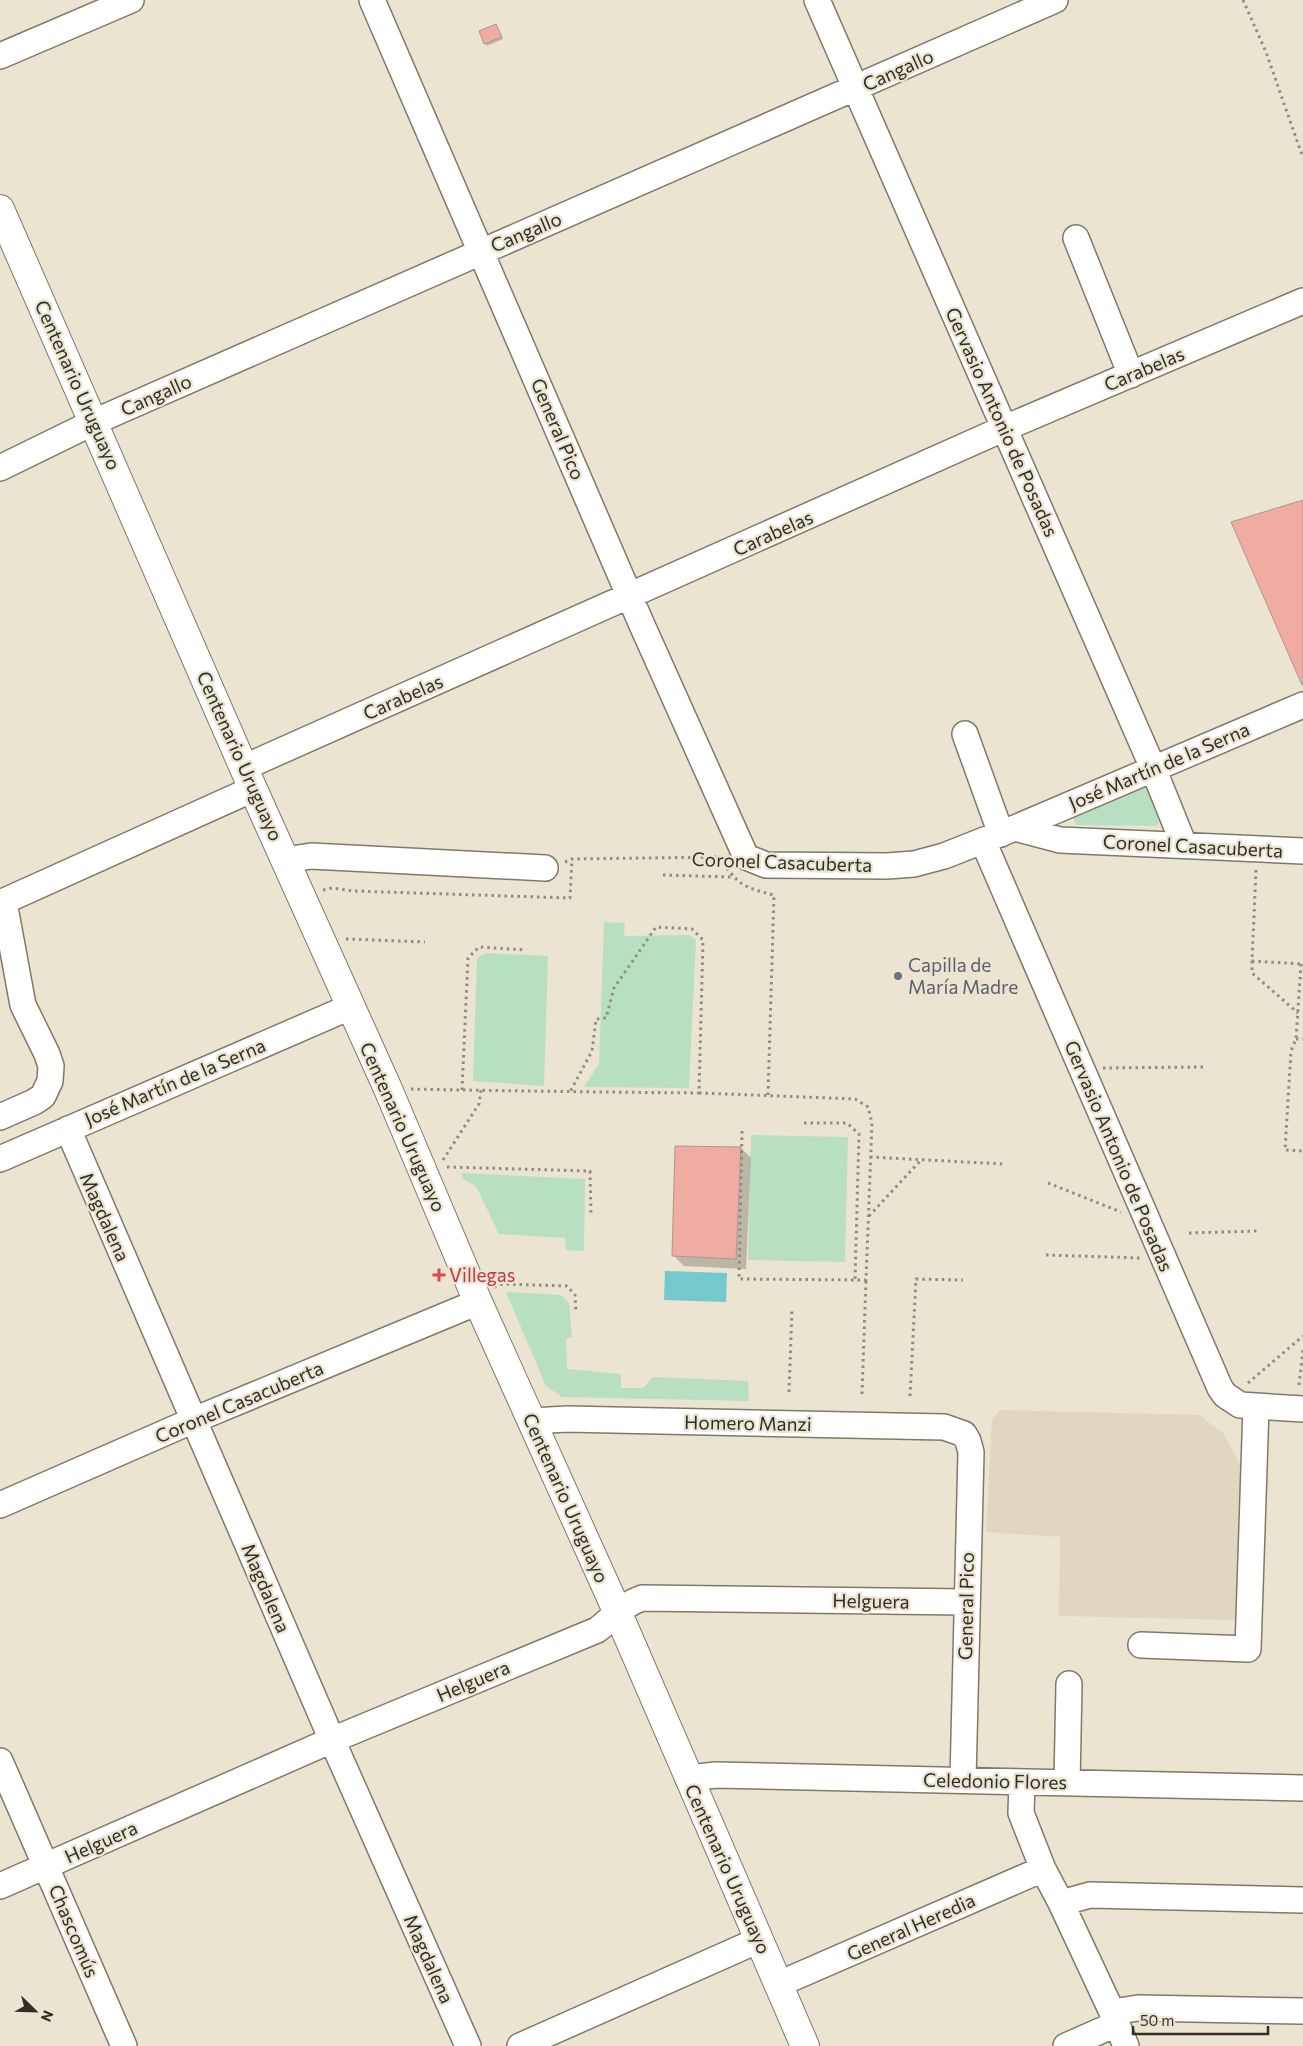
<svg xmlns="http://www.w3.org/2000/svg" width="1303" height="2046" viewBox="0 0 1303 2046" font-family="Commissioner,sans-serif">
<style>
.built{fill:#e1d7be}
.green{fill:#b8dfc2}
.water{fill:#75c9cd}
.shadow{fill:#0003}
.building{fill:#f0aca3;stroke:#ac9693}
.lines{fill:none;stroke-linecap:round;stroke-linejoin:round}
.minor-casing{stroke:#807969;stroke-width:28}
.major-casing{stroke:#807969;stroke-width:30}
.path{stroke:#918c7f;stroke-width:3;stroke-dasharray:2.5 4;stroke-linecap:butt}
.minor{stroke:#fff;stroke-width:25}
.major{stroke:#fff;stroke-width:28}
.worship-dot{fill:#6b7280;stroke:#ebe4d1;stroke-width:2}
.health-dot{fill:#e0444e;stroke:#ebe4d1;stroke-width:2}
.labels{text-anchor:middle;stroke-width:4.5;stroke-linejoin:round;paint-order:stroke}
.street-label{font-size:19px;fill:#322f28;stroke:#ebe4d1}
.worship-label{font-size:19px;fill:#5b616d;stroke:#ebe4d1;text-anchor:start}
.health-label{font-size:19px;fill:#be3a42;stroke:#ebe4d1;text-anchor:start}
</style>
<rect width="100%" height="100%" fill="#ebe4d1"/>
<path class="built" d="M1000 1410 1199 1415 1223 1433 1241 1466 1235 1620 1059 1616 1060 1537 986 1532 992 1419Z"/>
<path class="green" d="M1140 788 1148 789 1163 819 1156 826 1076 825 1073 818Z
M604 922 625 923 624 936 689 935 696 940 689 1088 584 1087 599 1064Z
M486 953 548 956 544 1086 473 1081 477 958Z
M751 1135 848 1137 845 1262 748 1260Z
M461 1173 585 1179 584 1251 566 1250 565 1238 499 1234 476 1186 463 1179Z
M506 1292 561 1295 569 1303 572 1337 566 1339 567 1369 621 1374V1388H643L653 1377 748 1381 749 1401 562 1397 546 1386Z"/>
<path class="water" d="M665 1271 727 1273 726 1302 664 1300Z"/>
<path class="shadow" d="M496 25 503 39 487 46 480 32Z
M741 1148 751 1158 746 1269 684 1266 673 1255Z"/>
<path class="building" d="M496 24 502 37 484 44 479 31Z
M1303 500V685H1302L1231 522Z
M675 1146 741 1147 736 1259 672 1256Z"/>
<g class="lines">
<defs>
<path id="minor" d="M372 0 642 625 746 857 766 865 887 866 914 864 944 856 1015 828 1060 840 1303 851
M817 0 1153 768 1184 845
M0 56 131 0
M1076 238 1131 375
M0 468 94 422 1055 0
M965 734 1001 834
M245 767 1005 428 1303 301
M1015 828 1303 705
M983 841 1220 1388 1225 1395 1240 1405 1303 1409
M286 860 311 856 545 868
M0 903 253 789
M0 1117 34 1102 43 1096 50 1081 51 1066 47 1054 23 1005 4 902
M68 1129 332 1740 468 2046
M0 1159 350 1007
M532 1421 567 1419 944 1427 964 1434 968 1441 971 1452 963 1780
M0 1505 194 1420 478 1302
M1141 1645 1248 1649 1256 1407
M0 1761 124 2046
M688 1778 716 1775 1303 1788
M1022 1782 1021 1813 1043 1869 1061 1903 1112 2012 1126 2046
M1067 1783 1069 1684
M0 1886 332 1740 597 1630C613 1618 622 1605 642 1598L966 1602
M1061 1903 1090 1895 1303 1900
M779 1984 1043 1869
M1112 2012 1138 2008 1303 2011
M520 2046 759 1940
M1066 2046 1116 2024"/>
<path id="major" d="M0 209 253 789 388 1089 478 1302 617 1611 805 2046"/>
</defs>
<use href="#minor" class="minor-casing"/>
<use href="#major" class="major-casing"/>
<path class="path" d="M1243 0 1266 52 1303 158
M720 857C737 885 743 887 774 895L768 1095
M565 862 572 859 721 857
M1256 870 1252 961 1303 964
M663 875 731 877
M323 890 332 888 353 891 570 898 572 859
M346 939 425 942
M1252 961V973L1298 1013
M1301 964 1296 1039 1291 1051 1285 1150 1303 1151
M1296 1039H1303
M1103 1068 1204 1067
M411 1089C507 1091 603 1092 699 1093L703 940 692 929 656 927 614 988 606 1018 596 1019 592 1051 570 1092
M462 1090 468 958 479 947 526 950
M699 1093 855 1099 868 1107 872 1123 866 1280 739 1279 742 1131
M804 1123H847L859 1134 855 1280
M870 1157 1004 1164
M443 1160 479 1104 481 1090
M447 1167 590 1171 591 1213
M1048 1183 1121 1212
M869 1216 921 1160
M1189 1233 1257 1231
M1046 1255 1140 1258
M494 1287 503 1284 567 1286 575 1295 576 1313
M1248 1383 1303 1336
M1299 1385 1303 1350
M789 1392 792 1309
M862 1394 866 1280
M910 1396 916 1279 963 1280"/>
<use href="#minor" class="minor"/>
<use href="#major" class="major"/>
</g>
<circle class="worship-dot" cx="898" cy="976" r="5"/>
<path class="health-dot" d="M436.5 1267.5h5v5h5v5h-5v5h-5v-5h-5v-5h5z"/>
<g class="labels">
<g class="street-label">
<text transform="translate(898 70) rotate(-24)" y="7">Cangallo</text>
<text transform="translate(526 232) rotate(-23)" y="7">Cangallo</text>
<text transform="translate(1144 369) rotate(-23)" y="7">Carabelas</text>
<text transform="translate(78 385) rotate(66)" y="7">Centenario Uruguayo</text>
<text transform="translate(156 395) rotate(-24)" y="7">Cangallo</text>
<text transform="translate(1002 422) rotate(66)" y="7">Gervasio Antonio de Posadas</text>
<text transform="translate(558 429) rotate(67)" y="7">General Pico</text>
<text transform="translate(773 533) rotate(-24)" y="7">Carabelas</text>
<text transform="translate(403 697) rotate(-24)" y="7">Carabelas</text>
<text transform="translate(240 756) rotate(66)" y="7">Centenario Uruguayo</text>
<text transform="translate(1159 766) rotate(-23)" y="7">José Martín de la Serna</text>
<text transform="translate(1193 846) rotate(3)" y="7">Coronel Casacuberta</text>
<text transform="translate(782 862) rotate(2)" y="7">Coronel Casacuberta</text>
<text transform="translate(175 1082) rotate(-23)" y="7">José Martín de la Serna</text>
<text transform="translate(403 1127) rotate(66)" y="7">Centenario Uruguayo</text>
<text transform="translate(1119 1156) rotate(67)" y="7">Gervasio Antonio de Posadas</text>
<text transform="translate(105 1217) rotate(66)" y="7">Magdalena</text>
<text transform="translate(239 1402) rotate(-23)" y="7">Coronel Casacuberta</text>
<text transform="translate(748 1423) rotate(1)" y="7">Homero Manzi</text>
<text transform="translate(566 1498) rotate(66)" y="7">Centenario Uruguayo</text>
<text transform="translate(266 1588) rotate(67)" y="7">Magdalena</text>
<text transform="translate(871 1601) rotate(1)" y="7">Helguera</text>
<text transform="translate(966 1606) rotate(-89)" y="7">General Pico</text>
<text transform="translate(473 1681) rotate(-23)" y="7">Helguera</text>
<text transform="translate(995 1781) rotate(1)" y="7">Celedonio Flores</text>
<text transform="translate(101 1842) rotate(-24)" y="7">Helguera</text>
<text transform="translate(728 1869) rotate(66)" y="7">Centenario Uruguayo</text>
<text transform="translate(911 1927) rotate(-24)" y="7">General Heredia</text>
<text transform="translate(74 1931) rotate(67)" y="7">Chascomús</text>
<text transform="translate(429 1959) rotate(66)" y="7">Magdalena</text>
</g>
<g class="worship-label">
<text x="908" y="972">Capilla de<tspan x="908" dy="22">María Madre</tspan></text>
</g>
<g class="health-label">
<text x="449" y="1282">Villegas</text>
</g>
</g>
<g transform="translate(35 2011) rotate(113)" stroke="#ebe4d1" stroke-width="4" paint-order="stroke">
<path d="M0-4L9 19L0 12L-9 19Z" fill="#322f28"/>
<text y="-8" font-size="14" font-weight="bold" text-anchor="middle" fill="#322f28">N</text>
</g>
<path d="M1133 2026v8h135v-8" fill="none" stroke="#322f28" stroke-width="2.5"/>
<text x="1140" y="2026" font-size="15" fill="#322f28" stroke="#ebe4d1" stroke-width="4" paint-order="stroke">50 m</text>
</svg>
